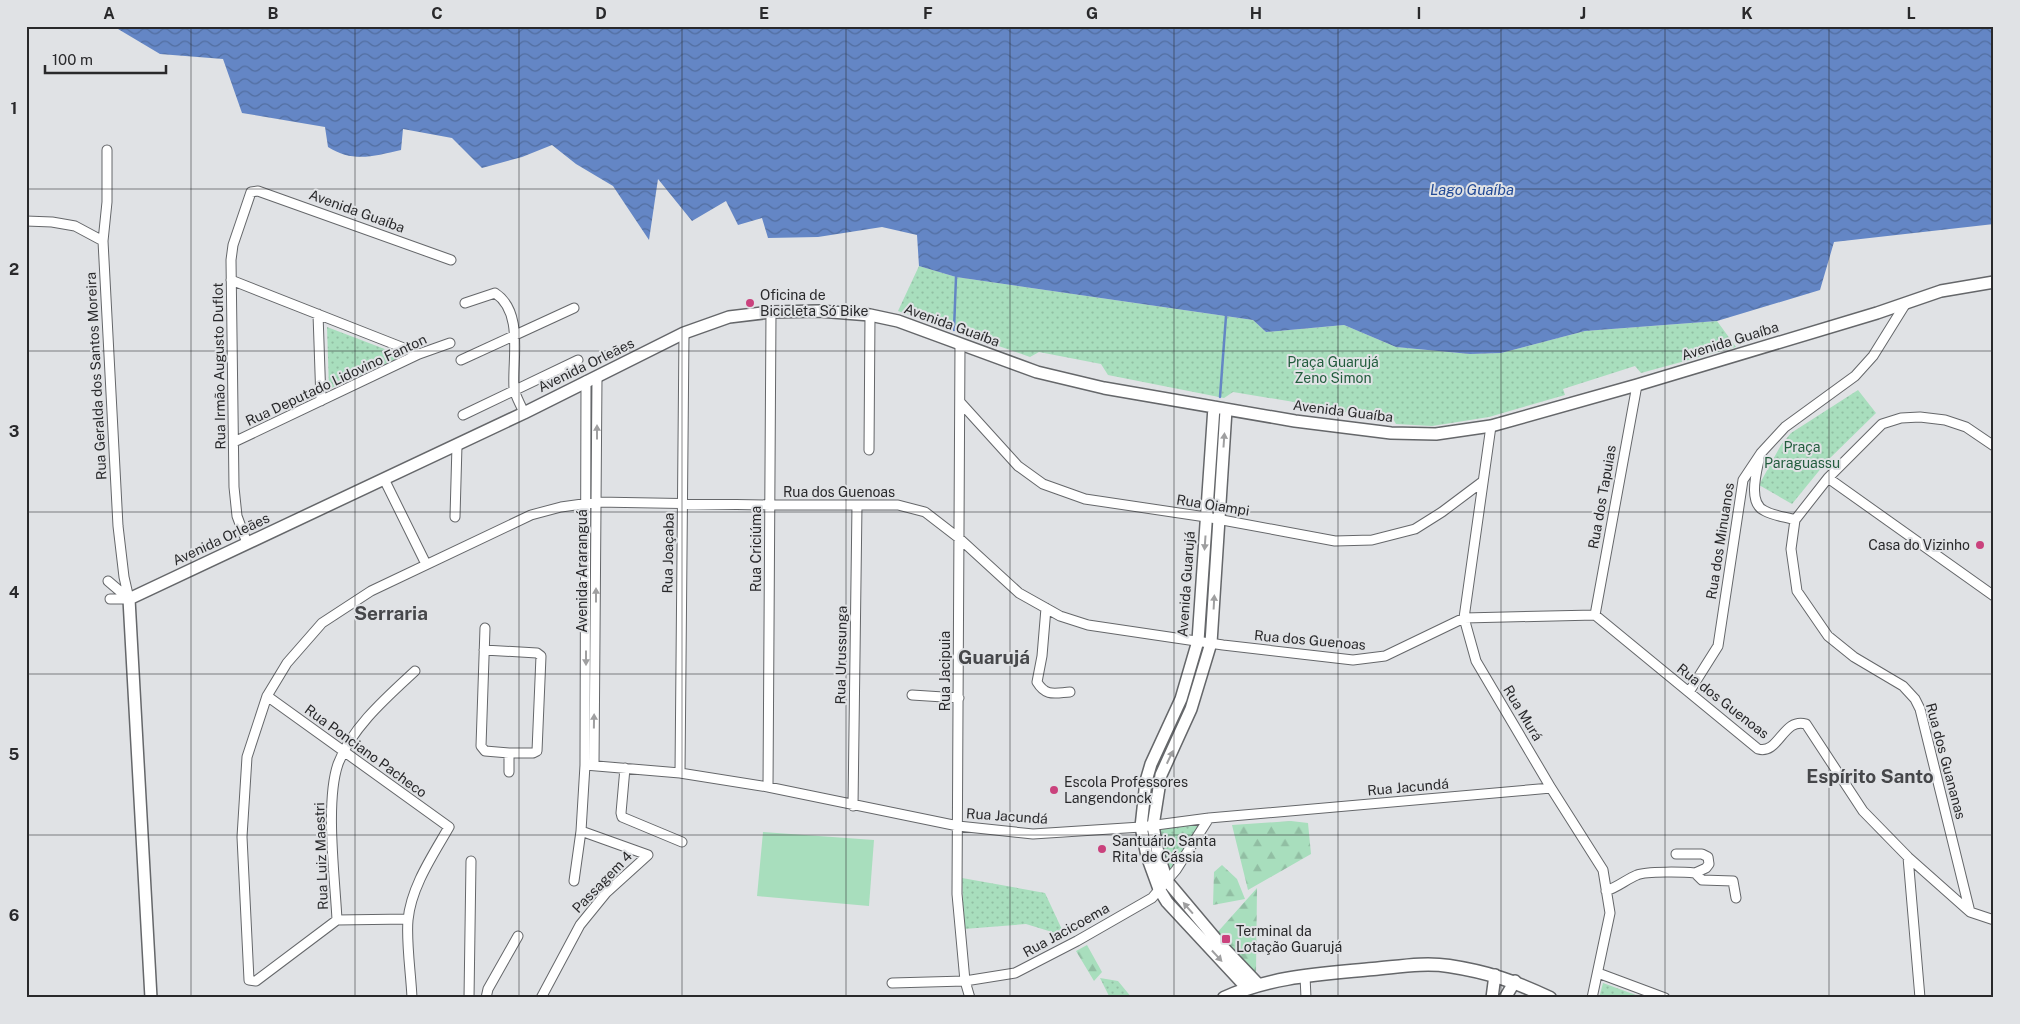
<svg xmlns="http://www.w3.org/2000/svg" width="2020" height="1024" viewBox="0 0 2020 1024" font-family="'Public Sans',sans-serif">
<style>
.grass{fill:#a8debd}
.forest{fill:url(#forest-firs)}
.park{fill:url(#park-dots)}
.water{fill:url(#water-waves)}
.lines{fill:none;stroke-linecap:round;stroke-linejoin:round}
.stream{stroke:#6486c5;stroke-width:2.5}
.minor-casing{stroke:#65676a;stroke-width:11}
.tertiary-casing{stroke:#65676a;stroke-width:14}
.secondary-casing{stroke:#65676a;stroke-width:15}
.minor{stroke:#fff;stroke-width:9}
.tertiary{stroke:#fff;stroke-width:11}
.secondary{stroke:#fff;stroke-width:12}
.oneway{fill:#9f9fa0}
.grid{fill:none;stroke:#29292b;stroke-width:1;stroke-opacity:0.55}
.poi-dot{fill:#ca427d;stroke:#e0e2e5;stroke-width:2}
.labels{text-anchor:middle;stroke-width:4;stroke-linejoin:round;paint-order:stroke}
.street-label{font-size:14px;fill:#29292b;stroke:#e0e2e5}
.poi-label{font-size:14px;fill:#29292b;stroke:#e0e2e5;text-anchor:start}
.park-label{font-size:14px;fill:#235d3e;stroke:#e0e2e5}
.water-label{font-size:15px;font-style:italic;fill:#224a96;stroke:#e0e2e5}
.district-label{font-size:19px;font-weight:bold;fill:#46474a;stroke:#e0e2e5}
.neatline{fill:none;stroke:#29292b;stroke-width:2}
.grid-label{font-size:16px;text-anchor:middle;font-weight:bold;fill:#29292b}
</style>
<defs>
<pattern id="forest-firs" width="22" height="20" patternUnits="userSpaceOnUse" patternTransform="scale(1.25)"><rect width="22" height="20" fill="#a8debd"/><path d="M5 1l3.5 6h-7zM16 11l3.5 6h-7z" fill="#91bea3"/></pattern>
<pattern id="park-dots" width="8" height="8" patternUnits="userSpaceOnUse" patternTransform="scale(1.25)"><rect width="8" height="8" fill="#a8debd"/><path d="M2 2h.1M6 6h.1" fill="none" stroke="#91bea3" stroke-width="1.8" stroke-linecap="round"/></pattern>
<pattern id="water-waves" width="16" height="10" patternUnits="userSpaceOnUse" patternTransform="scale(1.25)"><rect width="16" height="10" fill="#6486c5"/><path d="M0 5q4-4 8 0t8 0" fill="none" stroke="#526ea0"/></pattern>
</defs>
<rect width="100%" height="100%" fill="#e0e2e5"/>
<path class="grass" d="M763 832 874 840 869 906 757 896Z"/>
<path class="forest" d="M1291 821 1308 823 1311 854 1248 890 1232 825Z
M1222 865 1237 879 1245 899 1213 905 1214 872Z
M1257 888 1256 973 1249 972 1215 935Z
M1087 945 1102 972 1094 981 1076 951Z"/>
<path class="park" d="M919 266 956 277 1253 320 1266 332 1344 325 1396 347 1470 354 1501 353 1585 331 1717 321 1736 347 1641 373 1635 366 1563 389 1565 395 1489 417 1432 426 1396 424 1392 417 1347 411 1340 416 1297 409 1294 402 1233 392 1224 398 1108 375 1101 364 1039 352 1030 357 898 311Z
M327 327 403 356 329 389Z
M1858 390 1876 413 1827 461 1792 504 1759 485 1781 445 1791 433Z
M1204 821 1170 872 1158 829Z
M962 878 1045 893 1065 936 1026 924 964 929Z
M1100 978 1118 981 1132 998H1110Z
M1603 983 1644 998H1599Z"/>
<path class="water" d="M113 26H1994V224L1834 242 1820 290 1717 321 1585 331 1501 353 1470 354 1396 347 1344 325 1266 332 1253 320 956 277 919 266 917 235 882 227 818 237 768 238 762 218 738 225 726 201 692 221 658 179 649 240 613 186 576 164 552 145 522 157 482 168 452 138 403 129 401 150C374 156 353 163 328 147L325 127 242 113 223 59 160 54Z"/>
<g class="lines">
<path class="stream" d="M954 330 956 277
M1220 397 1226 316
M1214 512 1219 424
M1205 635 1210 569
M1149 807 1153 778 1185 705 1202 652"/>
<defs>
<path id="minor" d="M107 150V202L103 241 118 526 124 577 129 599
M26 221 52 222 75 226 103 241
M231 280 419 354
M465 303 495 293C524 312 512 359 514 388 515 396 521 405 524 413
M318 314 321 401
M960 344 957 894 965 981 970 998
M461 360 574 308
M960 402 1018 466 1043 484 1085 499 1206 517 1335 541 1372 540 1415 529 1442 512 1482 482
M463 415 578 360
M1491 426 1464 618 1476 661 1551 788 1603 870 1610 913 1592 998
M234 442 419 354 450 343
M869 450 870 315
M1759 460C1756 474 1748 504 1765 511 1774 516 1786 517 1795 520
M1828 478 1994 596
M384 479 426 564
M455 517 457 445
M247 543 237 516 234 487 231 260 233 245 251 192 258 191 451 260
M108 581 129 599H110
M1046 608 1042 656 1037 682C1046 697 1055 693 1070 692
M1595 615 1637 385
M485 628 481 746 485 751 509 753
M484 650 537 653 541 656 537 751 533 753H509V772
M1689 692 1718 646 1743 480 1761 453 1785 427 1855 376 1873 356 1906 303
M912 695 959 698
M267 696 449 827C433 855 411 887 408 920 406 942 411 974 412 998
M585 765 680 773 768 787 958 826 1033 834 1141 827 1209 818 1551 788
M594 765 597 377
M625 768 621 813 622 817 682 842
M680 773 684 333
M768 787 771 312
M853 806 857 505
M1676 854H1702L1708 857 1709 864 1706 868 1695 873
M1908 857 1920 998
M574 881 581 831
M1606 891C1618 887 1627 879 1637 875 1646 871 1685 872 1695 873L1702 880 1733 881 1736 898
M1970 912 1920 709 1915 699 1903 686 1854 657 1828 636 1797 591 1791 549 1795 520 1828 478 1882 424 1901 418 1920 417 1945 420 1966 427 1994 446
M408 919 337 920 256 981 249 980 242 837 247 757 267 696 287 663 322 623 371 591 531 515 561 507 597 502 770 505H898L925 512 960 539 1019 593 1060 616 1088 625 1223 645 1353 660 1385 656 1464 618 1595 615 1758 749C1779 755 1783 717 1806 724L1863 811 1908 857 1970 912 1994 920
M337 920C335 878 325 802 338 764 352 727 387 697 415 671
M1598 973 1665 998
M1305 976 1306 998
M892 983 965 981 1015 973 1077 941 1152 898 1176 870 1209 818
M469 998 471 861
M486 998 488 989 518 936
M541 998 580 925 606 893 648 855 581 831 585 765 586 381"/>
<path id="tertiary" d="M1214 407 1198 641 1181 699 1151 764 1146 781 1141 827 1147 856 1159 889 1167 902 1246 987
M1226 410 1211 643 1191 709 1161 775 1153 826 1158 853 1167 881 1220 944 1258 984
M151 998 129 599 524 413 684 333 729 317 771 312 819 311 870 315 898 321 1037 372 1104 388 1295 421 1391 433 1436 434 1491 426 1637 385 1877 313 1941 291 1994 282
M1492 998 1495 975
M1505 998 1515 981"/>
<path id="secondary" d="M1224 998C1271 976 1322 974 1373 969 1397 967 1424 962 1449 966 1488 972 1514 981 1550 998"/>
</defs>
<use href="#minor" class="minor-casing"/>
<use href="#tertiary" class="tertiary-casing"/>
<use href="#secondary" class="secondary-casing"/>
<use href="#minor" class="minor"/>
<use href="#tertiary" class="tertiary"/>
<use href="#secondary" class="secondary"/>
</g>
<defs><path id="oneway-solid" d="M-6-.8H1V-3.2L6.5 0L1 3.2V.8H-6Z" transform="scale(1.25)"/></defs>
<g class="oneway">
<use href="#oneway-solid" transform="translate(597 432) rotate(-90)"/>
<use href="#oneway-solid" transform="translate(1224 440) rotate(-86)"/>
<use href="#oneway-solid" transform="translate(1205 543) rotate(94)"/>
<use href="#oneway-solid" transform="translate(596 595) rotate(-90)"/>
<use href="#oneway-solid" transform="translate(1214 602) rotate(-87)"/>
<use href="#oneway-solid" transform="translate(586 658) rotate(90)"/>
<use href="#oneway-solid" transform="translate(594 721) rotate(-89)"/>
<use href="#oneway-solid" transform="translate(1170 757) rotate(-65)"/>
<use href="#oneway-solid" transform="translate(1188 908) rotate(-131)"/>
<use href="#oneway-solid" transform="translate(1217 956) rotate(47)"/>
</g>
<path class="grid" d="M191 26V998M355 26V998M519 26V998M682 26V998M846 26V998M1010 26V998M1174 26V998M1338 26V998M1501 26V998M1665 26V998M1829 26V998M26 189H1994M26 351H1994M26 512H1994M26 674H1994M26 835H1994"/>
<g class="poi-dot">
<circle cx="750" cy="303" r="5"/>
<circle cx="1980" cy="545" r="5"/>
<circle cx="1054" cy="790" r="5"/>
<circle cx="1102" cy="849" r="5"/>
<rect x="1221" y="934" width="10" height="10" rx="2.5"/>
</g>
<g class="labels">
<g class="street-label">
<text transform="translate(357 211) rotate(20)" y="5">Avenida Guaíba</text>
<text transform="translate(952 325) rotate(20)" y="5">Avenida Guaíba</text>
<text transform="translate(1730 341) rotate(-17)" y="5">Avenida Guaíba</text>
<text transform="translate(586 365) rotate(-26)" y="5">Avenida Orleães</text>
<text transform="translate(219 366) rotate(-91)" y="5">Rua Irmão Augusto Duflot</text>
<text transform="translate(96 376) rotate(-93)" y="5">Rua Geralda dos Santos Moreira</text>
<text transform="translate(336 380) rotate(-25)" y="5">Rua Deputado Lidovino Fanton</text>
<text transform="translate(1343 411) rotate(7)" y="5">Avenida Guaíba</text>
<text x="839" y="497">Rua dos Guenoas</text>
<text transform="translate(1602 497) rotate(-80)" y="5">Rua dos Tapuias</text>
<text transform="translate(1213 505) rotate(9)" y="5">Rua Oiampi</text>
<text transform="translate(221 539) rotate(-25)" y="5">Avenida Orleães</text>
<text transform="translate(1720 541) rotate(-81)" y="5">Rua dos Minuanos</text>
<text transform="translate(756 549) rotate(-90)" y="5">Rua Criciúma</text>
<text transform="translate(668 553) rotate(-89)" y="5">Rua Joaçaba</text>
<text transform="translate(582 571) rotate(-90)" y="5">Avenida Araranguá</text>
<text transform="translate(1186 584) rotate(-86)" y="5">Avenida Guarujá</text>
<text transform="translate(1310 640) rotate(5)" y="5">Rua dos Guenoas</text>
<text transform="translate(841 655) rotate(-89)" y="5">Rua Urussunga</text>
<text transform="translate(945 671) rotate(-90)" y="5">Rua Jacipuia</text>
<text transform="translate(1723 701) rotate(38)" y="5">Rua dos Guenoas</text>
<text transform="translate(1523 713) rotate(59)" y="5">Rua Murá</text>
<text transform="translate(366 751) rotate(36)" y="5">Rua Ponciano Pacheco</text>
<text transform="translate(1946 761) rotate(75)" y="5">Rua dos Guananas</text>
<text transform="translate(1408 787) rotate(-5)" y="5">Rua Jacundá</text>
<text transform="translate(1007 816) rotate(4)" y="5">Rua Jacundá</text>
<text transform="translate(321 856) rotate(-92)" y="5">Rua Luiz Maestri</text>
<text transform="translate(602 882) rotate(-46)" y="5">Passagem 4</text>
<text transform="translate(1066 930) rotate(-29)" y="5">Rua Jacicoema</text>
</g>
<g class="poi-label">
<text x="760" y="300">Oficina de<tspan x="760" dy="16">Bicicleta Só Bike</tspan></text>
<text x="1970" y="550" text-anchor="end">Casa do Vizinho</text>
<text x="1064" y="787">Escola Professores<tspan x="1064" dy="16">Langendonck</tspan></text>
<text x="1112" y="846">Santuário Santa<tspan x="1112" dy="16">Rita de Cássia</tspan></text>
<text x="1236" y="936">Terminal da<tspan x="1236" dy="16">Lotação Guarujá</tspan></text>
</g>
<g class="park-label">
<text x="1333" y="367">Praça Guarujá<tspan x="1333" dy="16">Zeno Simon</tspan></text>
<text x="1802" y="452">Praça<tspan x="1802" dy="16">Paraguassu</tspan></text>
</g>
<g class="water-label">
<text x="1472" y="195">Lago Guaíba</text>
</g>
<g class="district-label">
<text x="391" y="620">Serraria</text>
<text x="994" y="664">Guarujá</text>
<text x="1870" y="783">Espírito Santo</text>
</g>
</g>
<rect width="2020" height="1024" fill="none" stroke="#e0e2e5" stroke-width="55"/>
<path d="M45 65v8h121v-8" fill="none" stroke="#29292b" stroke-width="2.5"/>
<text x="52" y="65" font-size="15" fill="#29292b" stroke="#e0e2e5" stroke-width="4" paint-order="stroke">100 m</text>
<rect x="28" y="28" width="1964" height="968" class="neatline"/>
<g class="grid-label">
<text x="109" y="19">A</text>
<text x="273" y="19">B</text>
<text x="437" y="19">C</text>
<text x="601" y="19">D</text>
<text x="764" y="19">E</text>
<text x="928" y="19">F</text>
<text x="1092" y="19">G</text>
<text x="1256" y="19">H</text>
<text x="1419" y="19">I</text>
<text x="1583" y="19">J</text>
<text x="1747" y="19">K</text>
<text x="1911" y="19">L</text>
<text x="14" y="114">1</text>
<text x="14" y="275">2</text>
<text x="14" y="437">3</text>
<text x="14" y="598">4</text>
<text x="14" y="760">5</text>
<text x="14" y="921">6</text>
</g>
</svg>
